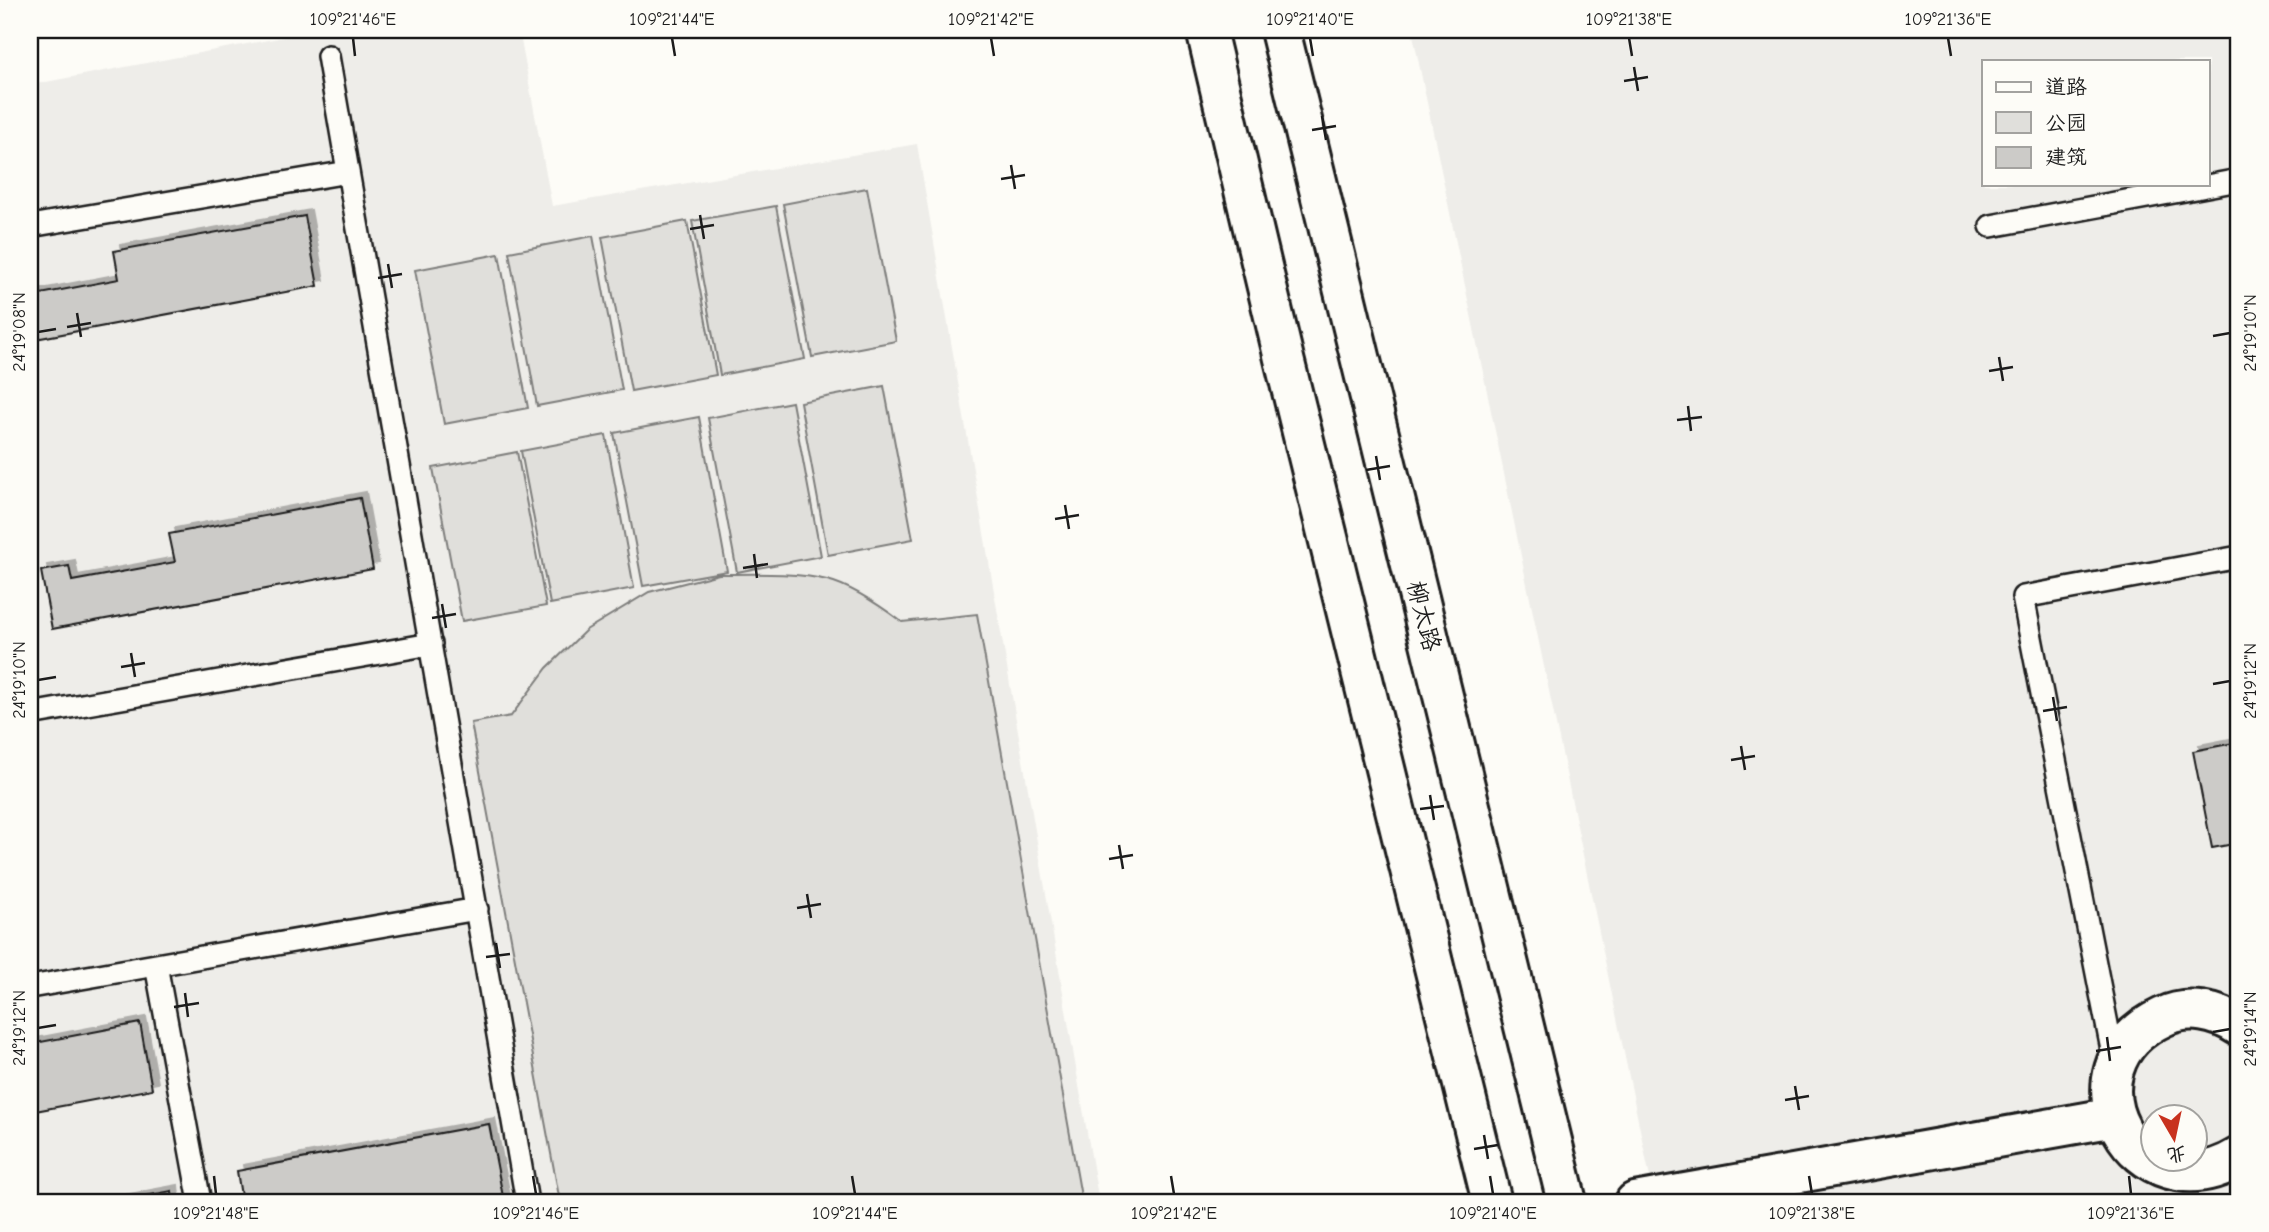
<svg xmlns="http://www.w3.org/2000/svg" width="2269" height="1232" viewBox="0 0 2269 1232" font-family="'Comic Neue','LXGW WenKai TC',sans-serif">
<style>
.built{fill:#eeede9;fill-rule:evenodd}
.green{fill:#e0dfdb;stroke:#7e7e7c;stroke-width:2}
.building{fill:#cccbc8;stroke:#1c1c1c;stroke-width:2;filter:url(#shadow)}
.lines{fill:none;stroke-linecap:round;stroke-linejoin:round}
.service-casing{stroke:#1c1c1c;stroke-width:26}
.minor-casing{stroke:#1c1c1c;stroke-width:44}
.primary-casing{stroke:#1c1c1c;stroke-width:44}
.service{stroke:#fdfcf7;stroke-width:21}
.minor{stroke:#fdfcf7;stroke-width:38}
.primary{stroke:#fdfcf7;stroke-width:38}
.ticks{fill:none;stroke:#1c1c1c;stroke-width:2.5}
.labels{text-anchor:middle;stroke-width:7;stroke-linejoin:round;paint-order:stroke}
.street-label{font-size:24px;fill:#1c1c1c;stroke:#fdfcf7}
.neatline{fill:none;stroke:#1c1c1c;stroke-width:2.5}
.ticks-label{font-size:18px;text-anchor:middle;fill:#1c1c1c}
</style>
<defs>
<filter id="shadow"><feDropShadow dx="6" dy="-6" stdDeviation="0" flood-color="#0004"/></filter>
</defs>
<rect width="100%" height="100%" fill="#fdfcf7"/>
<filter id="ink" filterUnits="userSpaceOnUse"><feTurbulence type="fractalNoise" baseFrequency=".0143" numOctaves="2"/><feDisplacementMap in="SourceGraphic" scale="14" xChannelSelector="R" yChannelSelector="G"/><feConvolveMatrix kernelMatrix="1 2 1 2 8 2 1 2 1" color-interpolation-filters="sRGB"/></filter>
<g filter="url(#ink)">
<path class="built" d="M321 30H519L552 206 917 144 1099 1202H30V85Z
M1412 30H2239V1202H1655ZM1984 61H2208V184H1984ZM2154 1116H2196V1158H2154Z"/>
<path class="green" d="M867 188 896 341 812 357 783 204Z
M776 206 805 359 720 375 692 221Z
M687 221 716 375 631 391 602 237Z
M593 236 622 390 537 406 509 252Z
M499 254 528 408 444 424 415 270Z
M884 386 913 539 828 555 800 402Z
M792 402 821 556 737 572 708 418Z
M699 417 727 571 643 586 614 433Z
M606 435 634 588 550 604 521 451Z
M517 452 546 606 462 621 433 468Z
M719 574C751 574 796 572 827 580 852 586 882 607 902 622L977 614 1082 1202H560L471 723 511 716 547 668 586 630 649 592Z"/>
<path class="building" d="M305 216 318 286 30 340V296L119 279 114 251Z
M360 498 373 569 52 629 41 571 69 566 72 581 175 562 169 534Z
M2239 742V843L2212 848 2193 751Z
M140 1023 152 1089 30 1112V1044Z
M489 1124 504 1202H242L237 1171Z
M172 1191 173 1202H113Z"/>
<g class="lines">
<defs>
<path id="service" d="M328 56 527 1202
M30 226 348 172
M1991 226 2239 180
M30 714 431 644
M156 965 200 1202
M30 987 477 909
M2115 1065 2023 597 2239 557"/>
<path id="minor" d="M2239 1026C2217 1011 2188 1005 2163 1017 2053 1068 2137 1220 2239 1157
M1635 1202 2115 1117"/>
<path id="primary" d="M1206 30 1285 363 1492 1202
M1280 30 1567 1202"/>
</defs>
<use href="#service" class="service-casing"/>
<use href="#minor" class="minor-casing"/>
<use href="#primary" class="primary-casing"/>
<use href="#service" class="service"/>
<use href="#minor" class="minor"/>
<use href="#primary" class="primary"/>
</g>
</g>
<path class="ticks" d="M353 38 355 56M672 38 675 56M991 38 994 56M1310 38 1313 56M1629 38 1632 56M1948 38 1951 56M1634 67 1638 91M1624 81 1648 77M1322 116 1326 140M1312 130 1336 126M1011 165 1015 189M1001 179 1025 175M700 215 704 239M690 229 714 225M388 264 392 288M378 278 402 274M77 313 81 337M67 327 91 323M38 332 56 329M2213 336 2230 333M1999 357 2003 381M1989 371 2013 367M1688 406 1691 431M1677 420 1702 417M1376 456 1380 480M1366 470 1390 466M1065 505 1069 529M1055 519 1079 515M754 554 757 578M743 568 768 564M442 604 446 628M432 618 456 614M131 653 135 677M121 667 145 663M38 680 56 677M2213 684 2230 681M2053 697 2057 721M2043 711 2067 707M1741 746 1745 770M1731 760 1755 756M1430 795 1434 820M1420 809 1444 806M1119 845 1123 869M1109 859 1133 855M807 894 811 918M797 908 821 904M496 943 500 968M486 957 510 954M185 993 188 1017M174 1007 199 1003M38 1028 56 1025M2213 1032 2230 1029M2107 1037 2110 1061M2096 1051 2121 1047M1795 1086 1799 1110M1785 1100 1809 1096M1484 1135 1488 1159M1474 1149 1498 1145M214 1176 216 1194M533 1176 536 1194M852 1176 855 1194M1171 1176 1174 1194M1490 1176 1493 1194M1809 1176 1812 1194M2129 1176 2131 1194"/>
<g class="labels">
<g class="street-label">
<text transform="translate(1424 616) rotate(76)" y="8">柳太路</text>
</g>
</g>
<rect width="2269" height="1232" fill="none" stroke="#fdfcf7" stroke-width="77"/>
<rect x="1982" y="60" width="228" height="126" fill="#fdfcf7" stroke="#a3a29f" stroke-width="2"/>
<rect x="1996" y="82" width="35" height="10" fill="#fdfcf7" stroke="#a3a29f" stroke-width="2"/>
<text x="2045" y="94" font-size="21" fill="#1c1c1c">道路</text>
<rect x="1996" y="112" width="35" height="21" fill="#e0dfdb" stroke="#a3a29f" stroke-width="2"/>
<text x="2045" y="130" font-size="21" fill="#1c1c1c">公园</text>
<rect x="1996" y="147" width="35" height="21" fill="#cccbc8" stroke="#a3a29f" stroke-width="2"/>
<text x="2045" y="164" font-size="21" fill="#1c1c1c">建筑</text>
<g transform="translate(2174 1138) rotate(171)"><circle r="33" fill="#fdfcf7" stroke="#a3a29f" stroke-width="2"/>
<path d="M0-5L12 26L0 18L-12 26Z" fill="#c8321e"/>
<text y="-10" font-size="19" font-weight="bold" text-anchor="middle" fill="#1c1c1c">北</text>
</g>
<rect x="38" y="38" width="2192" height="1156" class="neatline"/>
<g class="ticks-label">
<text x="353" y="25">109°21'46"E</text>
<text x="672" y="25">109°21'44"E</text>
<text x="991" y="25">109°21'42"E</text>
<text x="1310" y="25">109°21'40"E</text>
<text x="1629" y="25">109°21'38"E</text>
<text x="1948" y="25">109°21'36"E</text>
<text transform="translate(19 332) rotate(-90)" y="6">24°19'08"N</text>
<text transform="translate(2250 333) rotate(-90)" y="6">24°19'10"N</text>
<text transform="translate(19 680) rotate(-90)" y="6">24°19'10"N</text>
<text transform="translate(2250 681) rotate(-90)" y="6">24°19'12"N</text>
<text transform="translate(19 1028) rotate(-90)" y="6">24°19'12"N</text>
<text transform="translate(2250 1029) rotate(-90)" y="6">24°19'14"N</text>
<text x="216" y="1219">109°21'48"E</text>
<text x="536" y="1219">109°21'46"E</text>
<text x="855" y="1219">109°21'44"E</text>
<text x="1174" y="1219">109°21'42"E</text>
<text x="1493" y="1219">109°21'40"E</text>
<text x="1812" y="1219">109°21'38"E</text>
<text x="2131" y="1219">109°21'36"E</text>
</g>
</svg>
